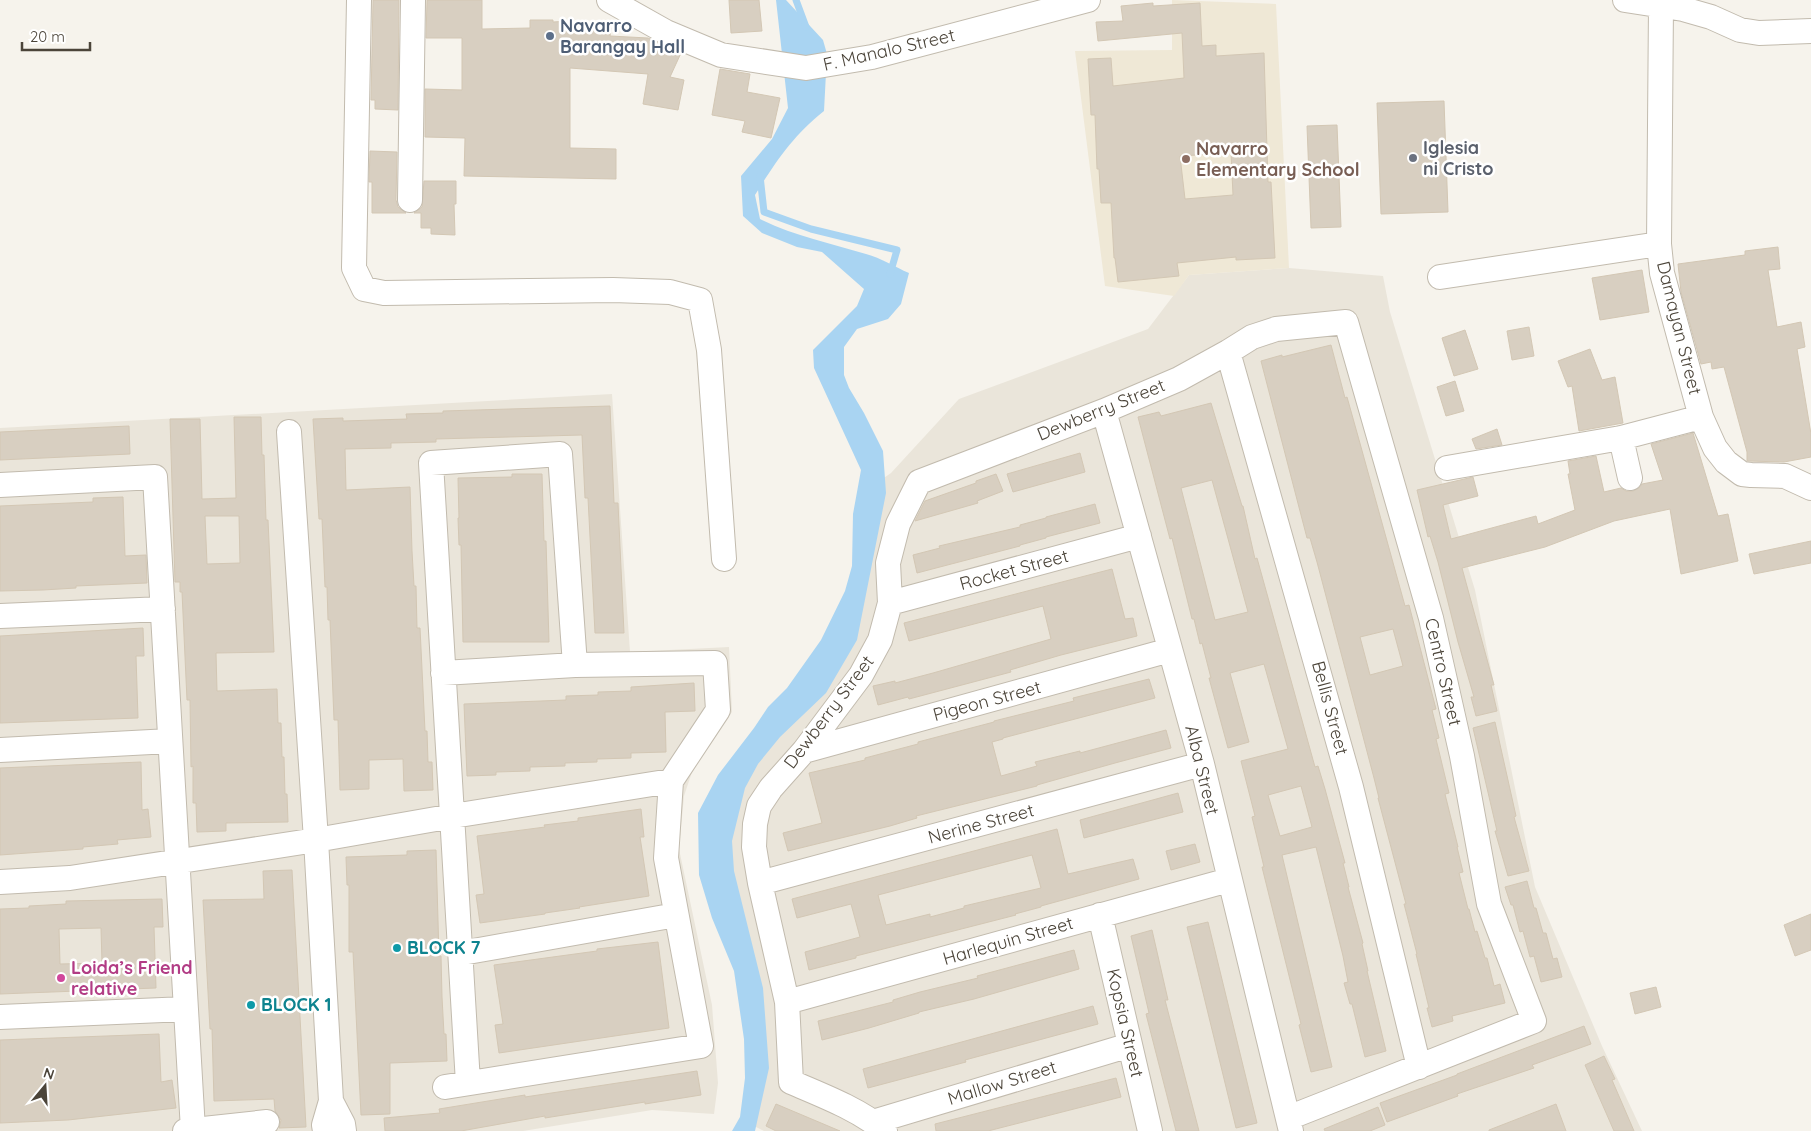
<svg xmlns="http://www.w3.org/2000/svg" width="1811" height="1131" viewBox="0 0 1811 1131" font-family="Quicksand,sans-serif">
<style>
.residential{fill:#eae5da}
.education{fill:#efe8d6}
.water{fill:#a9d4f2}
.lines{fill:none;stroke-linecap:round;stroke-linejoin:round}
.stream{stroke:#a9d4f2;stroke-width:7}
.building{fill:#d8cfc1;stroke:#d3c7b4;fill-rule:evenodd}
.minor-casing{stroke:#c2bbae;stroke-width:26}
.minor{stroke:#fff;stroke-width:24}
.service-dot{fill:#5c6f8a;stroke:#fff;stroke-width:2}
.worship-dot{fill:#6b7280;stroke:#fff;stroke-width:2}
.education-dot{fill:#8d6e63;stroke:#fff;stroke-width:2}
.culture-dot{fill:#0f9aa8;stroke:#fff;stroke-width:2}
.hotel-dot{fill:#d1479c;stroke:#fff;stroke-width:2}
.labels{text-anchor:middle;stroke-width:5;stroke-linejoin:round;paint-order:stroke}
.service-label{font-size:18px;font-weight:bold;fill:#4e5e75;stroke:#fff;text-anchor:start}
.street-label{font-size:18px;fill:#4b4439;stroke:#fff}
.worship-label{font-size:18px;font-weight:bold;fill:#5b616d;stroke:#fff;text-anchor:start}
.education-label{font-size:18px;font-weight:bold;fill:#785e54;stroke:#fff;text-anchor:start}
.culture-label{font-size:18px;font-weight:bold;fill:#0d838f;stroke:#fff;text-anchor:start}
.hotel-label{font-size:18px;font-weight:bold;fill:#b23c85;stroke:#fff;text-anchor:start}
</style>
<rect width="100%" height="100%" fill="#f6f3ec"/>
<path class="residential" d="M1289 268 1383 276 1390 312 1475 590 1535 887 1602 1046 1642 1131H764L750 1124 758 1026 719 849 743 772 821 684 878 482 891 473 959 399 1148 329 1189 275Z
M612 394 630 652 729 647 732 712 697 757 684 796 679 849 712 1005 718 1083 714 1114 652 1110 523 1131H0V428Z"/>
<path class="education" d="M1172 0 1276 4 1289 268 1189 275 1174 296 1105 286 1075 51 1172 50Z"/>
<path class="water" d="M776 0H786L823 40 827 54 824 111C792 137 777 160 755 195L760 219C794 236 830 243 866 254 881 258 895 267 909 273L901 304 888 319 857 329 844 347V375L849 388 864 413 883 451 886 493 857 640 826 693 780 737 758 764 745 788 732 841 734 871 763 988 769 1068 755 1131H732L740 1117 745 1078 744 1039 734 971 712 918 699 875 698 813 718 775 754 728 768 707 787 688 821 640 845 591 852 566 853 514 861 470 814 368 813 350 857 306 864 289 822 252 797 247 762 233 743 216 741 176 772 139 788 108Z"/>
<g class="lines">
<path class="stream" d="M796 0 806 27
M760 176 764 212 811 229 897 250 890 274"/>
</g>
<path class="building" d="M373 0H399L398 110 375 109V100H371Z
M427 0H482V29L530 28V20H553V22L570 21V26L611 28 610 36 648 38 681 53 670 77 684 80 678 110 643 104 648 74 570 68V148L616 149V179L464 176 465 138 425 137V89L462 90V38H426Z
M729 0H759L762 31 731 33Z
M1153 3V6L1200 3 1202 46 1216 45V56L1264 53 1268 182H1271L1275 258 1236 260V257L1177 263 1179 276 1118 282 1115 258H1114L1111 203H1101L1099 169H1097L1095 115H1091L1088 59 1111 58 1113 86 1184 78 1182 33 1098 41 1096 22 1123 21 1121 6ZM1231 153 1233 195 1185 199 1180 156Z
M720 69 750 74 747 92 780 98 771 138 742 132 745 121 712 115Z
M1444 101 1448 212 1381 214 1377 103Z
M1337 125 1341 227 1311 228 1307 126Z
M370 151 397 152 396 200 398 207 406 213H372V182H369Z
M424 181H456V204H454L455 235 431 234V228H421V213H414L422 207Z
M1778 247 1780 269 1768 270 1777 327 1801 322 1805 347 1797 349 1811 434V457L1784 462 1747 461V452L1724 367 1712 369 1711 362 1701 364 1681 292 1678 264 1745 255V251Z
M1642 270 1649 312 1600 320 1592 278Z
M1529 327 1534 356 1512 360 1507 331Z
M1465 330 1478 369 1454 376 1442 338Z
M1331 345 1345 398 1347 397 1361 447 1405 606 1409 605 1436 709 1432 710 1439 738 1436 739 1449 793 1445 794 1458 847H1457L1463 872 1459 873 1468 909H1469L1475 932 1477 931 1485 958H1487L1494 986 1500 984 1505 1003 1452 1016 1453 1021 1432 1027 1427 1008H1429L1416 954H1417L1404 904H1406L1378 798H1379L1374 778 1317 562 1310 538H1307L1261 361 1282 355V357ZM1393 629 1403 666 1370 675 1360 637Z
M1590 349 1602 380 1615 377 1623 423 1579 431 1572 386 1568 387 1558 361Z
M1455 381 1464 411 1446 416 1437 387Z
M1211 403 1242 506H1243L1255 559 1257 558 1315 767 1318 766 1325 789 1345 863H1343L1349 887H1348L1363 943 1362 944 1368 971H1367L1386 1051 1365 1057 1352 1004H1350L1344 983 1348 982 1343 956 1316 847 1282 855 1332 1067 1311 1072 1299 1025 1301 1024 1262 867H1264L1252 817 1255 816 1241 761 1288 749 1264 664 1230 673 1249 742 1228 748 1209 678H1211L1202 643 1200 644 1194 619H1192L1172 538 1170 539 1138 417 1159 412 1161 416ZM1212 480 1248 612 1215 620 1181 488ZM1301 786 1312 827 1280 836 1268 795Z
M610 406 614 503H618L624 633H595L588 498H585L582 435 436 439V442L391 443V448L345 449 346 490 410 487 412 551 414 586H416L417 628H420L425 731H427L428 762H432L433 790 404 791 403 759 369 760V789L340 790 338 720H334L330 620H328L327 587H325L322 519H319L313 419 343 418V421L407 419 406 414 443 413V411Z
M234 417H261L262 455H264L266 520H268L274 652 216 653 217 691 277 689 278 723H281L282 757H284L285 794H287L288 822 226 823V831L197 832 196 803H193V766L191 767 190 700H187L182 592H180V582H175L170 419H200L202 499 236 498ZM205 516H239L240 563 207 564Z
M129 426 130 454 0 460V432Z
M1497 429 1502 445 1476 449 1472 439Z
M1693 433 1718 516 1728 514 1738 561 1681 574 1670 509 1614 521 1545 547 1462 568 1494 685H1491L1497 711 1476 716 1471 697H1474L1458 642 1438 562 1430 536 1428 537 1417 490 1473 477 1478 496 1443 505 1451 539 1536 516 1538 524 1575 510 1568 474H1570L1568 461 1596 456 1604 492 1621 488 1626 491H1633L1639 488 1642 484 1663 480 1651 444Z
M1080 453 1085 472 1013 492 1007 474Z
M512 474H542L544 541H546L549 642H463L461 545H459L458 518H459L458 478 512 477Z
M996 474 1003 491 977 501 978 503 915 521 925 501 976 483V481Z
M123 497 125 556 146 555 147 583 76 586V588L43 590 0 591V506L93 502V498Z
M1095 504 1100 523 1046 537V538L1020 545V546L917 573 913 555 940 548 939 546 1020 527V525L1046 518V517Z
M1811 541V563L1754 574 1749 554Z
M1112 569 1125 619 1133 618 1137 636 1061 655 1010 670 1011 672 909 699 908 697 878 705 873 686 895 681V683L933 673 1051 639 1043 606 909 641 904 623Z
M143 628 144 656H136L138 718 0 723V636Z
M1149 679 1155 698 1003 738V739L992 742 1001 776 1037 766 1035 762 1080 751V753L1166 730 1171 748 1115 763 1037 785V786L916 816 917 818 890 826 788 851 783 833 822 823 809 773 865 760V758L918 744V742L994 722V721L1074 701 1073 698Z
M694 683 695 711 665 712 666 752 631 753V758L597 759V762L565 763V766L530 767V771L496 772V775L467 776 464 704 566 700V696L598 695V692L631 691V687Z
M1495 722 1516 816 1514 817 1529 871 1508 876 1495 831H1497L1473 728Z
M141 762 142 810 148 809 151 837 117 840 118 844 83 847V849L0 855V768Z
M1178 793 1183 812 1084 838 1080 820Z
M641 809 644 837H640L649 896 579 907 580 908 545 913V914L480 923 476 895 484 894 477 836 545 827 544 825 578 821V818Z
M1057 829 1068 874 1133 859 1139 879 1041 906V907L1015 914 1016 915 856 956V958L809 970 805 952 860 937 851 904 797 918 792 899ZM1032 855 1041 888 964 906V908L930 917V914L886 925 878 895Z
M1195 844 1200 862 1171 870 1166 851Z
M436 850 439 956H441L442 997 444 1034H446L447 1061 390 1063V1114L361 1115 353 952H349V885H347L346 857 407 855V851Z
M292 870 306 1127 279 1128 281 1120 275 1111 274 1099 214 1101 212 1029H210L203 900 264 899 263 871Z
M1527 881 1534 908H1536L1543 933H1546L1553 959 1557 958 1562 977 1541 982 1534 956 1530 957 1523 931 1520 932 1513 905H1511L1505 887Z
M162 899 163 927H154L156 988 0 994V909L29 908V906L66 904V901ZM101 928 102 963 60 964 59 929Z
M1811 914V950L1795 956 1784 925Z
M1208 922 1257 1123 1236 1128 1187 927Z
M1152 930 1168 1000H1165L1199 1131H1176L1146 1014 1149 1013 1131 936Z
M658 942 669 1028 499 1053 495 1025 503 1024 494 965 597 951V949Z
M1074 950 1079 969 974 999 919 1012V1013L869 1028 822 1040 818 1021 893 1002V1000L920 992 978 978 977 976Z
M1656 987 1661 1007 1635 1014 1630 993Z
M1093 1006 1098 1024 965 1060 966 1062 868 1088 863 1069Z
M1584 1026 1591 1044 1532 1065 1534 1068 1457 1094 1458 1096 1387 1122 1380 1103 1457 1075V1074Z
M159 1034 161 1082 172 1080 176 1108 68 1120 0 1123V1040Z
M1604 1056 1615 1079 1612 1080 1634 1131H1614L1585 1065Z
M697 1071 701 1095 645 1104V1102L545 1118V1116L461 1131H385L384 1118 440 1113 439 1109 525 1095V1097Z
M1116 1078 1121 1097 988 1131H936L935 1124Z
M776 1104 840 1131H776L766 1126Z
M1556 1104 1566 1131H1489V1130Z
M1378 1107 1385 1125 1370 1131H1325L1324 1129Z"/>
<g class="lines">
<defs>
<path id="minor" d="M359 0 354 268 364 289 384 293 613 290 670 292 700 300 709 350 724 559
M609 0 666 32 721 55 806 68 872 57 1088 0
M1625 0 1683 9 1711 17 1740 30 1759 33 1811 31
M1661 5 1659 244 1662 273 1701 417 1715 448 1726 462 1742 474 1751 475 1785 476 1811 488
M410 200 413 0
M1440 277 1659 244
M1228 352 1351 787 1419 1067
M1104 411 1202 764 1291 1131
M289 432 316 840 331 1101 324 1125 325 1131
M1621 438 1630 478
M1447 468 1621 438 1701 417
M0 485 155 477 193 1130
M890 603 1139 536
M0 616 163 609
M443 673 575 665 715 663 718 710 671 781 666 858 701 1046 445 1087
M0 750 170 741
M804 751 1170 650
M0 882 70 878 316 840 453 816 671 781
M760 883 1202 764
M1100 915 1150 1131
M462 953 676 915
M787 1002 1229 880
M0 1017 186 1009
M468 1083 431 463 560 454 575 665
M331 1101 343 1124 344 1131
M873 1122 1130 1045
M185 1131 267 1122
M885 1131C858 1109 824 1096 791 1082L787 1002 760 883 754 847 755 824 759 806 771 788 804 751 861 675 880 640 890 603 888 563 898 524 919 482 1104 411 1179 379 1228 352 1252 337 1276 329 1346 322 1431 618 1462 756 1489 904 1534 1021 1288 1118"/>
</defs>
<use href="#minor" class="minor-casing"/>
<use href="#minor" class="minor"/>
</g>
<circle class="service-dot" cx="550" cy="36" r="5"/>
<circle class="worship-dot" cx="1413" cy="158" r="5"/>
<circle class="education-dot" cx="1186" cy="159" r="5"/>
<g class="culture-dot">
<circle cx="397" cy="948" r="5"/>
<circle cx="251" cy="1005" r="5"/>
</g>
<circle class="hotel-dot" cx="61" cy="978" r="5"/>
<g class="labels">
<g class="service-label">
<text x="560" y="32">Navarro<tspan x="560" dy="21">Barangay Hall</tspan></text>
</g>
<g class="street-label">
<text transform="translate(889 50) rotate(-13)" y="6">F. Manalo Street</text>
<text transform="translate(1679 328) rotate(76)" y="6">Damayan Street</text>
<text transform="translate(1101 410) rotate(-22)" y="6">Dewberry Street</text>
<text transform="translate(1014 570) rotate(-15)" y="6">Rocket Street</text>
<text transform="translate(1443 672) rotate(77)" y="6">Centro Street</text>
<text transform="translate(987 701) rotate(-15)" y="6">Pigeon Street</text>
<text transform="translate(1330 708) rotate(75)" y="6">Bellis Street</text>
<text transform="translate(829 712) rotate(-53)" y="6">Dewberry Street</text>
<text transform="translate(1202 770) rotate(76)" y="6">Alba Street</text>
<text transform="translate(981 824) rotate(-15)" y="6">Nerine Street</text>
<text transform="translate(1008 941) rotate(-16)" y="6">Harlequin Street</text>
<text transform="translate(1125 1023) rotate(77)" y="6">Kopsia Street</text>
<text transform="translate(1002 1083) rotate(-17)" y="6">Mallow Street</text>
</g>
<g class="worship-label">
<text x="1423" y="154">Iglesia<tspan x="1423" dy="21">ni Cristo</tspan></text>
</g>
<g class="education-label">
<text x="1196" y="155">Navarro<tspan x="1196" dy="21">Elementary School</tspan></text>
</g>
<g class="culture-label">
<text x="407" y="954">BLOCK 7</text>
<text x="261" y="1011">BLOCK 1</text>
</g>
<g class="hotel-label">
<text x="71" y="974">Loida’s Friend<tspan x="71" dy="21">relative</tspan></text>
</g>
</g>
<g transform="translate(45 1086) rotate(18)" stroke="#ffffff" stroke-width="4" paint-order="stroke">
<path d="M0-4L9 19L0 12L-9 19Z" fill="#4b4439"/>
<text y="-8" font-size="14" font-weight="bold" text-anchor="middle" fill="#4b4439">N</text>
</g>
<path d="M22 42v8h68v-8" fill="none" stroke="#4b4439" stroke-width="2.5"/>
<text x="30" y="42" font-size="15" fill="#4b4439" stroke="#ffffff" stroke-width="4" paint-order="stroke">20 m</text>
</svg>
